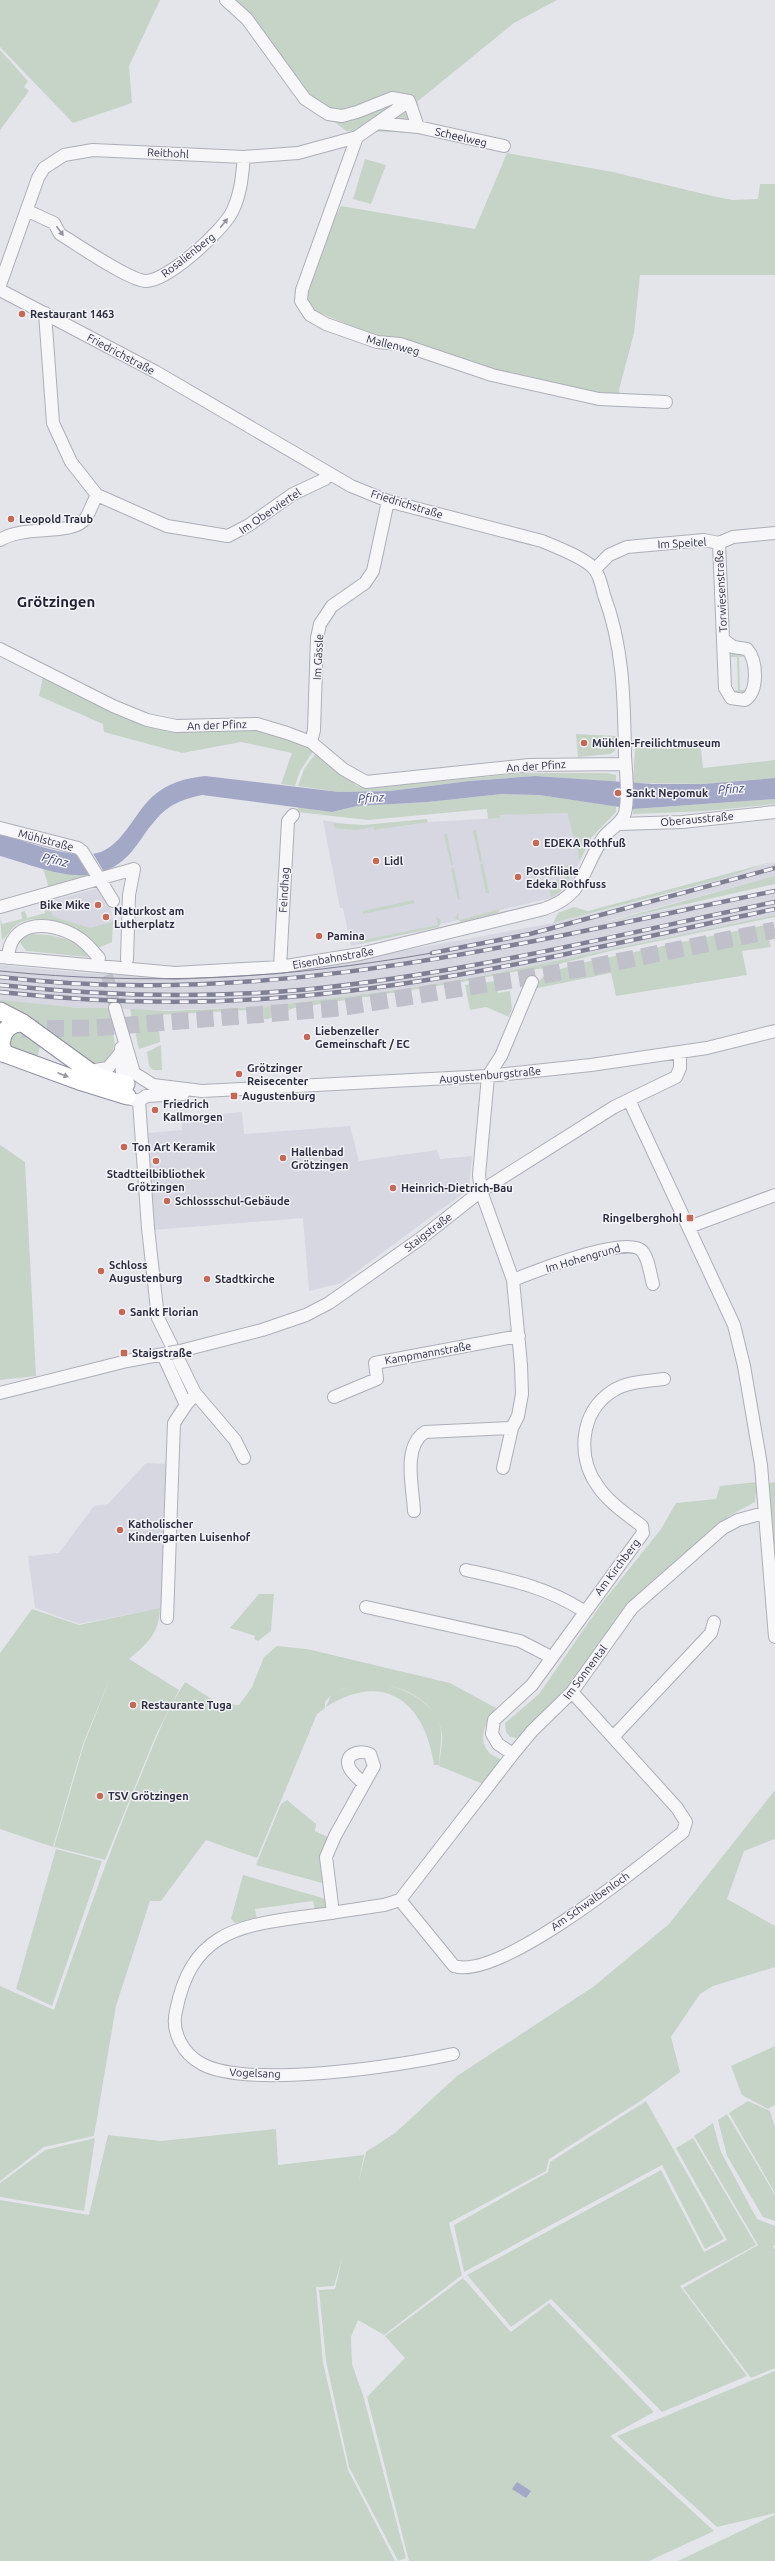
<svg xmlns="http://www.w3.org/2000/svg" width="775" height="2561" viewBox="0 0 775 2561" font-family="Ubuntu,sans-serif">
<style>
.built{fill:#d6d7e0}
.green{fill:#c6d4c7}
.water{fill:#a3a8c7}
.pier{fill:#e4e5eb}
.lines{fill:none;stroke-linecap:round;stroke-linejoin:round}
.minor-tunnel{stroke:#bfc0c9;stroke-width:12;stroke-dasharray:12 6;stroke-linecap:butt}
.highway-tunnel{stroke:#bfc0c9;stroke-width:17;stroke-dasharray:17 8;stroke-linecap:butt}
.minor-casing{stroke:#adaeb8;stroke-width:14}
.highway-casing{stroke:#8d8ea0;stroke-width:19}
.minor{stroke:#f7f7f9;stroke-width:12}
.highway{stroke:#fff;stroke-width:17}
.tram{stroke:#7f8093;stroke-width:1}
.rail-casing{stroke:#7f8093;stroke-width:4.5}
.rail{stroke:#f4f4f8;stroke-width:3;stroke-dasharray:9;stroke-linecap:butt}
.minor-bridge-casing{stroke:#adaeb8;stroke-width:14;stroke-linecap:butt}
.minor-bridge{stroke:#f7f7f9;stroke-width:12}
.oneway{fill:#92929e}
.oneway2{fill:#9696a0}
.poi-dot{fill:#c46955;stroke:#f4f4f8;stroke-width:1.5}
.labels{text-anchor:middle;stroke-width:3;stroke-linejoin:round;paint-order:stroke}
.street-label{font-size:11px;fill:#2d2e42;stroke:#f4f4f8}
.poi-label{font-size:11px;font-weight:bold;fill:#2d2e42;stroke:#f4f4f8;text-anchor:start}
.water-label{font-size:12px;font-style:italic;fill:#3a4173;stroke:#f4f4f8}
.district-label{font-size:15px;font-weight:bold;fill:#1f1f33;stroke:#f4f4f8}
</style>
<rect width="100%" height="100%" fill="#e4e5eb"/>
<path class="built" d="M535 813H567L580 861 572 879 560 893 551 898 351 946 343 908H340L323 820 351 825H374L499 818 500 815Z
M775 862V876L602 922 775 889V915L478 977 403 989 262 1007 137 1011 134 1009 79 1008 0 1003V965L84 973 172 976 331 964 553 923 674 893Z
M99 888 109 902 114 923 89 930 51 917 46 902Z
M242 1112 244 1134 350 1126 359 1161 437 1150 440 1159 472 1156 469 1189 341 1283 309 1291 303 1218 152 1230 146 1133 182 1130 181 1118Z
M146 1463 168 1464 161 1608 79 1624 35 1608 28 1556 59 1553 94 1506 108 1504Z"/>
<path class="green" d="M0 0H160L129 66 132 103 73 123 0 47Z
M223 0H557L514 23 418 101 421 133 346 131 300 95 246 21Z
M0 50 28 81 24 87 29 91 0 130Z
M507 153 613 172 712 196 733 200 758 199 760 184H775V275H640L634 333 619 390 620 397H609L528 376 512 374 411 344 378 337 313 310 304 297 331 225 341 206 475 229Z
M365 159 386 165 371 204 353 199Z
M741 652 747 656 739 657 740 690H748L740 696 731 691 738 690 737 657H729L733 653Z
M43 676 146 724 257 730 301 743 314 750 300 771 295 786 281 784 292 753 241 742 182 753 104 732 103 724 39 696Z
M576 734 616 736 615 751 610 754 578 757Z
M635 748H701L703 768 775 760V778L703 784 633 783Z
M316 753 357 786 373 788 523 773H608L616 775V782L535 776 469 781 390 791 339 792 298 786 304 769Z
M502 794 539 795 616 806V812L591 838 580 861 567 813 500 815V818L488 819 487 809 368 820 297 812 298 807 332 812 357 806 428 802Z
M775 799V804L707 811 633 814V809Z
M427 819 428 822 374 830V827L355 830 335 828 333 823 364 825Z
M476 830 482 861 480 862 473 831Z
M444 834H447L453 865H451Z
M775 861 718 880 553 923 558 913 574 907 588 911Z
M480 864H483L489 893H486Z
M569 865C572 881 566 890 551 897L549 887 557 886 556 880 565 878 563 866Z
M43 868 65 874 87 875 86 878 49 888Z
M451 868H454L460 899 458 900Z
M775 876V884L603 923Z
M414 900 415 903 363 914V911Z
M47 905 54 917 90 928 113 922 112 942 98 948C81 927 42 909 16 925 11 928 7 937 2 940L0 918 2 924 22 919 21 912 25 911 27 918 45 913 44 906Z
M500 909 498 913 461 922 455 918 458 913 459 920Z
M775 915V917L610 951 539 969 518 971 457 983 294 1008 268 1019H264L263 1009 158 1015 160 1042 139 1049 130 1009 167 1011 262 1007 403 989 478 977Z
M436 917 441 920 439 927 360 944 359 941 438 925Z
M765 925 771 947 742 951 747 975 616 996 611 973 533 989 546 973 581 963Z
M29 934C51 934 76 937 88 957L26 951 19 941Z
M496 981 498 993 510 991 512 1009 509 1017 486 1007 470 1010 465 985Z
M1 1000 79 1008H109L115 1045 109 1061 94 1067 0 1003Z
M21 1031 40 1046 38 1055H31L10 1046V1034Z
M161 1045 162 1070H153L149 1066 147 1052Z
M0 1145 25 1162 36 1376 0 1380Z
M757 1482 755 1502 729 1516 628 1605 567 1688 517 1738 510 1737 506 1732 505 1723 539 1694 602 1603 661 1529 676 1503 716 1499 720 1486Z
M775 1482V1565L768 1483Z
M259 1594H274L271 1631 258 1641 254 1639 255 1636 230 1628Z
M160 1608C160 1633 146 1645 129 1659L179 1690 156 1735 105 1860 54 1847 84 1744 112 1673 125 1662 112 1673 83 1744 53 1847 0 1829V1653L32 1609 79 1625Z
M277 1646 307 1649 450 1683 496 1708C487 1719 477 1738 488 1751 490 1755 498 1757 501 1760L483 1784 439 1766C440 1754 444 1739 441 1729 432 1689 372 1673 339 1691 347 1688 353 1684 362 1683 390 1681 437 1698 441 1731 442 1742 439 1754 439 1765H434C425 1702 384 1670 326 1707L331 1695 325 1702V1708L317 1714 257 1858 206 1840 161 1901H150L116 2006 94 2136 44 2147 0 2181V1986L54 2010C80 1935 106 1861 136 1787 151 1752 164 1714 185 1682L218 1703 239 1705 252 1687 264 1657Z
M775 1790V1839L744 1851 727 1899 775 1926V1967L713 1986 700 1994 671 2037 680 2072 642 2100 549 2159 546 2171 449 2223 462 2275 384 2335 358 2320 351 2337 352 2364 363 2395 406 2558 398 2561 349 2467 326 2361 319 2290 335 2289 342 2259 334 2286 316 2287 323 2363 348 2470 395 2561H0V2200L89 2215 108 2135 161 2141 276 2129 278 2165 364 2155 359 2181 366 2152 395 2133 457 2076 593 1987 669 1924Z
M287 1800 316 1824 315 1831 330 1838 326 1884 256 1865 281 1804Z
M56 1849 102 1861 52 2006 16 1989Z
M243 1875 326 1899V1908L315 1910 313 1901 255 1909 257 1919 235 1923 231 1919Z
M775 2046V2105L768 2109 742 2095 731 2066Z
M646 2101 724 2239 705 2249 662 2165 464 2272 454 2225 548 2172 550 2162Z
M748 2101 770 2111 775 2127V2193L729 2113Z
M727 2114 775 2195V2221L763 2217 727 2156 718 2120Z
M713 2123 721 2152 757 2219 775 2226V2245L773 2247 775 2250V2368L751 2378 683 2288 758 2245 694 2136Z
M95 2138 84 2211 0 2197V2183L45 2150Z
M693 2138 756 2245 680 2286 747 2376 662 2412 551 2299 511 2327 467 2275 661 2170 704 2252 727 2240 676 2148Z
M463 2278 511 2332 549 2303 654 2412 610 2436 714 2531 649 2561H409L367 2397 405 2358 385 2336Z
M775 2371V2513L717 2527 617 2436Z
M775 2515V2561H678L772 2516Z"/>
<path class="water" d="M205 776 339 792 390 791 469 781 535 776 653 784H703L775 778V799L633 809 539 795 502 794 428 802 357 806 332 812 202 795C187 798 172 803 161 814 135 840 132 870 86 875 58 877 26 863 0 856V835C29 841 62 857 92 854 121 851 133 814 152 797 167 783 186 778 205 776Z
M517 2482 531 2491 526 2498 512 2489Z"/>
<path class="pier" d="M74 851 92 852 104 872 89 875Z"/>
<g class="lines">
<path class="minor-tunnel" d="M99 959 109 981 115 1008"/>
<path class="highway-tunnel" d="M22 1029 94 1028 339 1008 586 968 775 930"/>
<defs>
<path id="minor" d="M226 0 247 19 305 99 328 114 342 116 357 112 392 98 409 101
M409 101 418 127
M377 123 418 127 504 146
M357 137 302 290 301 301 310 315 326 324 377 342 400 344 492 375 599 399 666 402
M28 211 54 223 60 234C78 245 127 279 145 281 167 282 224 230 233 210 241 193 242 176 244 157
M0 285 38 178 44 168 64 155 93 150 244 157 298 153 357 137 409 101
M0 290 156 372 351 486 388 501 542 541C554 546 588 559 595 570 600 576 602 588 604 595 624 648 624 701 625 756 626 773 629 797 625 813 621 825 610 828 603 838 581 871 586 894 544 909L360 954 280 967 175 973 0 957
M45 313 53 423 71 462 97 495 167 526 228 536 249 525 293 494 325 479 329 473
M0 540C25 524 72 537 86 518 90 511 93 502 97 495
M719 543 725 688 731 698 745 700C759 691 757 660 747 649L733 647 723 639
M595 569 609 555 627 547 704 540 719 543 733 537 775 533
M0 649 113 706 147 720 176 726 257 724 287 733 311 742 343 769 366 782 529 765 625 764
M311 742 314 730 317 638 320 624 332 606 365 583 373 571 388 501
M619 824 682 822 775 812
M0 828 78 848 82 851 113 901
M0 907 134 869 129 895 127 959
M8 958C10 921 47 920 74 935 84 940 91 949 99 958
M280 967 288 821 293 815
M115 1008 134 1073 153 1085 202 1091 488 1076 591 1065 707 1048 775 1031
M121 1048 122 1072 127 1082
M89 1071 108 1068 121 1052
M131 1099 139 1101 146 1096 183 1094
M629 1100 734 1325 744 1366 761 1465 775 1637
M139 1101 148 1228 158 1318 195 1393 235 1440 244 1458
M689 1227 775 1195
M513 1280C534 1272 627 1234 642 1251 649 1259 650 1274 653 1284
M180 1351 262 1330 306 1315 329 1303 420 1239 481 1191 614 1107 676 1077 680 1068V1052
M163 1355 186 1405 191 1399
M0 1393 127 1361 169 1353
M334 1397 377 1379 375 1363 519 1336
M503 1468 512 1428 518 1416 522 1394 521 1365 513 1280 481 1191 479 1175 488 1076 501 1056 532 982
M414 1511C413 1487 402 1447 425 1432L512 1428
M466 1570C511 1580 544 1586 584 1611
M366 1607 520 1641 551 1657
M167 1618 174 1423 186 1405
M613 1737 711 1633 714 1622
M513 1754 498 1744 492 1734 494 1720 532 1685 643 1533 642 1526C626 1514 608 1502 597 1485 577 1457 580 1413 611 1392 625 1382 646 1381 664 1379
M400 1900 384 1905C356 1909 329 1914 301 1917 233 1926 191 1936 176 2011 171 2032 183 2054 202 2064 249 2089 400 2066 453 2054
M400 1900 454 1966C501 1981 644 1863 683 1832L686 1822 677 1808 572 1692
M400 1900 513 1754 532 1731 572 1692 632 1608 723 1528 738 1520 764 1513
M333 1913 326 1857 335 1836 374 1766 370 1754C360 1749 342 1754 350 1769 353 1774 359 1779 363 1783"/>
<path id="highway" d="M0 1011 23 1023 89 1071 101 1078 126 1084
M0 1052 82 1082 127 1096
M5 1054 1 1046C2 1032 8 1023 23 1023"/>
</defs>
<use href="#minor" class="minor-casing"/>
<use href="#highway" class="highway-casing"/>
<use href="#minor" class="minor"/>
<use href="#highway" class="highway"/>
<path class="tram" d="M0 971C152 986 282 979 432 953"/>
<defs>
<path id="rail" d="M432 953 530 934 775 868
M0 977C266 1009 517 944 775 891
M0 985C103 996 207 999 311 989 467 973 621 934 775 902
M0 992C91 1002 184 1005 275 998 444 986 610 944 775 909"/>
</defs>
<use href="#rail" class="rail-casing"/>
<use href="#rail" class="rail"/>
<defs>
<path id="minor-bridge" d="M169 1353 180 1351"/>
</defs>
<use href="#minor-bridge" class="minor-bridge-casing"/>
<use href="#minor-bridge" class="minor-bridge"/>
</g>
<defs><path id="oneway-solid" d="M-6-.8H1V-3.2L6.5 0L1 3.2V.8H-6Z"/></defs>
<g class="oneway">
<use href="#oneway-solid" transform="translate(224 223) rotate(-51)"/>
<use href="#oneway-solid" transform="translate(60 231) rotate(54)"/>
</g>
<use class="oneway2" href="#oneway-solid" transform="translate(63 1075) rotate(21)"/>
<g class="poi-dot">
<circle cx="22" cy="314" r="4"/>
<circle cx="11" cy="519" r="4"/>
<circle cx="584" cy="743" r="4"/>
<circle cx="618" cy="793" r="4"/>
<circle cx="536" cy="843" r="4"/>
<circle cx="376" cy="861" r="4"/>
<circle cx="518" cy="877" r="4"/>
<circle cx="98" cy="905" r="4"/>
<circle cx="106" cy="917" r="4"/>
<circle cx="319" cy="936" r="4"/>
<circle cx="307" cy="1037" r="4"/>
<circle cx="239" cy="1074" r="4"/>
<rect x="230" y="1092" width="8" height="8" rx="2"/>
<circle cx="155" cy="1110" r="4"/>
<circle cx="124" cy="1147" r="4"/>
<circle cx="283" cy="1158" r="4"/>
<circle cx="156" cy="1161" r="4"/>
<circle cx="393" cy="1188" r="4"/>
<circle cx="167" cy="1201" r="4"/>
<rect x="686" y="1214" width="8" height="8" rx="2"/>
<circle cx="101" cy="1271" r="4"/>
<circle cx="207" cy="1279" r="4"/>
<circle cx="122" cy="1312" r="4"/>
<rect x="120" y="1349" width="8" height="8" rx="2"/>
<circle cx="120" cy="1530" r="4"/>
<circle cx="133" cy="1705" r="4"/>
<circle cx="100" cy="1796" r="4"/>
</g>
<g class="labels">
<g class="street-label">
<text transform="translate(461 137) rotate(13)" y="4">Scheelweg</text>
<text transform="translate(168 153) rotate(3)" y="4">Reithohl</text>
<text transform="translate(188 255) rotate(-38)" y="4">Rosalienberg</text>
<text transform="translate(393 345) rotate(14)" y="4">Mallenweg</text>
<text transform="translate(121 354) rotate(28)" y="4">Friedrichstraße</text>
<text transform="translate(407 504) rotate(17)" y="4">Friedrichstraße</text>
<text transform="translate(270 511) rotate(-34)" y="4">Im Oberviertel</text>
<text transform="translate(682 543) rotate(-3)" y="4">Im Speitel</text>
<text transform="translate(721 591) rotate(-93)" y="4">Torwiesenstraße</text>
<text transform="translate(318 657) rotate(-87)" y="4">Im Gässle</text>
<text transform="translate(217 725) rotate(-2)" y="4">An der Pfinz</text>
<text transform="translate(536 766) rotate(-4)" y="4">An der Pfinz</text>
<text transform="translate(697 819) rotate(-5)" y="4">Oberausstraße</text>
<text transform="translate(46 840) rotate(15)" y="4">Mühlstraße</text>
<text transform="translate(284 890) rotate(-87)" y="4">Feindhag</text>
<text transform="translate(333 958) rotate(-10)" y="4">Eisenbahnstraße</text>
<text transform="translate(490 1075) rotate(-5)" y="4">Augustenburgstraße</text>
<text transform="translate(428 1232) rotate(-37)" y="4">Staigstraße</text>
<text transform="translate(583 1258) rotate(-16)" y="4">Im Hohengrund</text>
<text transform="translate(428 1353) rotate(-10)" y="4">Kampmannstraße</text>
<text transform="translate(617 1567) rotate(-53)" y="4">Am Kirchberg</text>
<text transform="translate(585 1672) rotate(-53)" y="4">Im Sonnental</text>
<text transform="translate(590 1901) rotate(-35)" y="4">Am Schwalbenloch</text>
<text transform="translate(255 2073) rotate(2)" y="4">Vogelsang</text>
</g>
<g class="poi-label">
<text x="30" y="318">Restaurant 1463</text>
<text x="19" y="523">Leopold Traub</text>
<text x="592" y="747">Mühlen-Freilichtmuseum</text>
<text x="626" y="797">Sankt Nepomuk</text>
<text x="544" y="847">EDEKA Rothfuß</text>
<text x="384" y="865">Lidl</text>
<text x="526" y="875">Postfiliale<tspan x="526" dy="13">Edeka Rothfuss</tspan></text>
<text x="90" y="909" text-anchor="end">Bike Mike</text>
<text x="114" y="915">Naturkost am<tspan x="114" dy="13">Lutherplatz</tspan></text>
<text x="327" y="940">Pamina</text>
<text x="315" y="1035">Liebenzeller<tspan x="315" dy="13">Gemeinschaft / EC</tspan></text>
<text x="247" y="1072">Grötzinger<tspan x="247" dy="13">Reisecenter</tspan></text>
<text x="242" y="1100">Augustenburg</text>
<text x="163" y="1108">Friedrich<tspan x="163" dy="13">Kallmorgen</tspan></text>
<text x="132" y="1151">Ton Art Keramik</text>
<text x="291" y="1156">Hallenbad<tspan x="291" dy="13">Grötzingen</tspan></text>
<text x="156" y="1178" text-anchor="middle">Stadtteilbibliothek<tspan x="156" dy="13">Grötzingen</tspan></text>
<text x="401" y="1192">Heinrich-Dietrich-Bau</text>
<text x="175" y="1205">Schlossschul-Gebäude</text>
<text x="682" y="1222" text-anchor="end">Ringelberghohl</text>
<text x="109" y="1269">Schloss<tspan x="109" dy="13">Augustenburg</tspan></text>
<text x="215" y="1283">Stadtkirche</text>
<text x="130" y="1316">Sankt Florian</text>
<text x="132" y="1357">Staigstraße</text>
<text x="128" y="1528">Katholischer<tspan x="128" dy="13">Kindergarten Luisenhof</tspan></text>
<text x="141" y="1709">Restaurante Tuga</text>
<text x="108" y="1800">TSV Grötzingen</text>
</g>
<g class="water-label">
<text transform="translate(731 789) rotate(-4)" y="4">Pfinz</text>
<text transform="translate(371 798) rotate(-4)" y="4">Pfinz</text>
<text transform="translate(55 860) rotate(14)" y="4">Pfinz</text>
</g>
<g class="district-label">
<text x="56" y="607">Grötzingen</text>
</g>
</g>
</svg>
